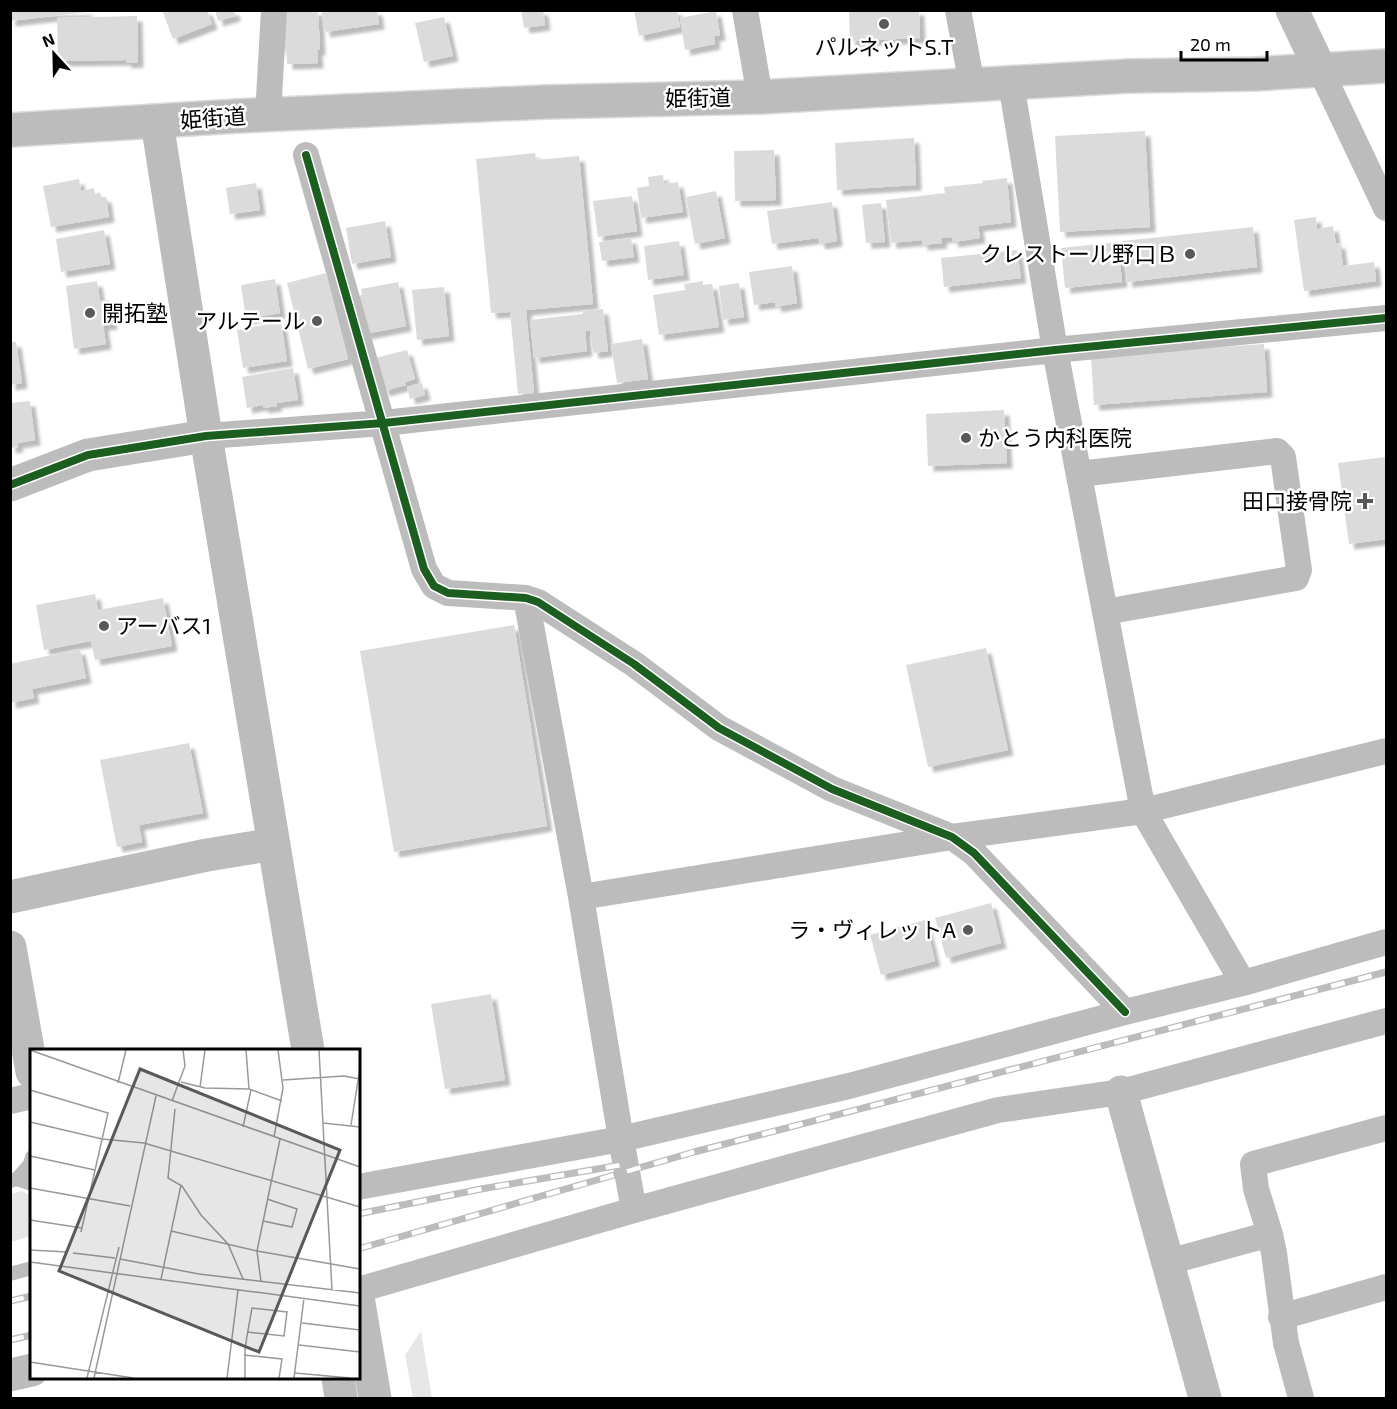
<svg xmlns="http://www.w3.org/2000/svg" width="1397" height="1409" viewBox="0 0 1397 1409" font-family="'Exo 2','Noto Sans JP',sans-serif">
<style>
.green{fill:#e7e7e7}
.building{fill:#dbdbdb;filter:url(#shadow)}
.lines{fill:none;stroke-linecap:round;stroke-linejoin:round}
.primary-casing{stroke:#dbdbdb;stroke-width:36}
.service{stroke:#bcbcbc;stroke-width:14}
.minor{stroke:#bcbcbc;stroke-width:26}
.tertiary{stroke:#bcbcbc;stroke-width:33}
.primary{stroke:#bcbcbc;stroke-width:33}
.rail-casing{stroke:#bcbcbc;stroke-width:7}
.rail{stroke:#fff;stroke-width:4.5;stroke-dasharray:14;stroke-linecap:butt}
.cycleway-casing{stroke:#fff;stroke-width:11}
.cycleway{stroke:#1b5e20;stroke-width:8}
.poi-dot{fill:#595959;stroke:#fff;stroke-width:2}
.labels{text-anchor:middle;stroke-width:5;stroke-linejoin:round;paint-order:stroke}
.poi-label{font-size:22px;fill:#000;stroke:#fff;text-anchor:end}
.street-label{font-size:22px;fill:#000;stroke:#fff}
.inset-road{fill:none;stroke:#999;stroke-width:1.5}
.view{fill:#595959;fill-opacity:0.15;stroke:#595959;stroke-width:3}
.inset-edge{fill:none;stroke:#000;stroke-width:3}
</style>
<defs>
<filter id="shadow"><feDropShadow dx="5.5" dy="5.5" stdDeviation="1.5" flood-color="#0004"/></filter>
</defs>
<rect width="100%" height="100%" fill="#fff"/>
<path class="green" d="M22 1191 31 1196V1236L11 1242V1194Z
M421 1331 432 1398H413L405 1355Z"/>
<path class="building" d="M10 10H88V12L10 21Z
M162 10H207L212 24 173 39Z
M215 10H234L235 16 218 21Z
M283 10H318L320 50H317L318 63 287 64V51H281Z
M321 10H377L379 24 325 32Z
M521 10H543L545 25 524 28Z
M634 10H677L680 27 639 36Z
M849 10H919L920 38 850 41Z
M716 11 720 35 714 36 715 44 685 50 680 18Z
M137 16 138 62 126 63V60L58 61 57 18Z
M444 17 453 56 424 62 415 23Z
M1145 131 1150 227 1060 232 1055 136Z
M914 138 916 185 837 190 835 143Z
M774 150 776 200 735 201 734 151Z
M535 153 536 160 579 156 593 304 526 310 534 393 518 394 510 312 491 313 476 159Z
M663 175 664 184 678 182 683 212 641 218 637 188 649 186 648 177Z
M1007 178 1011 222 978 226 980 238 953 242 952 237 941 238 942 243 922 245V240L891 243 886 200 945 193 944 187 983 183 982 181Z
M79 179 81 191 94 188 95 194 100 193 101 197H106L109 217 51 227 43 186Z
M256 183 260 210 230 214 226 188Z
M716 191 725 238 695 244 686 197Z
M632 196 637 231 598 237 593 201Z
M832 202 837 241 820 244 818 238 772 244 767 211Z
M881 203 885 242 866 243 862 205Z
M1316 217 1317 229 1333 226 1336 244 1340 243 1343 266 1374 262 1376 281 1304 291 1294 220Z
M385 221 391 257 352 264 346 228Z
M1253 227 1257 267 1127 282 1123 241Z
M104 230 110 264 61 272 56 239Z
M631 238 634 257 602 261 599 242Z
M679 241 684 275 648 280 644 246Z
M1118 242 1122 282 1065 288 1061 248Z
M1017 250 1021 278 944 287 941 258Z
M792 266 797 303 776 307 775 302 754 305 749 272Z
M326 273 348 359 308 369 287 283Z
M275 279 280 313 246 319 241 285Z
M97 281 100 301 109 300 112 324 103 325 106 344 74 349 66 286Z
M703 281V285L712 284 719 327 659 335 653 295 685 290 684 284Z
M398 282 406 326 365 334 357 296 362 295 361 289Z
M739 283 744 317 723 320 719 286Z
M444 287 449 336 417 340 412 290Z
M603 309 608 351 593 353 590 331H585L587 351 534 358 530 320 583 314V311Z
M281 322 287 361 243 368 237 330Z
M642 339 648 379 617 383 611 344Z
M10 342H16L22 383 10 385Z
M1264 344 1267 392 1094 405 1091 356Z
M407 350 415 379 405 382 406 385 384 391 375 358Z
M293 368 298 400 276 403 277 406 263 408V405L247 408 242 377Z
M422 383 425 395 410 399 407 387Z
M30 401 35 440 17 443 18 447 10 448V403Z
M1004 410 1007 463 928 466 926 414Z
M1386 457V539L1349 544 1338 463Z
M95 594 98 610 163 598 172 646 95 660 91 641 44 650 36 605Z
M514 625 547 826 394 852 360 651Z
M986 648 1008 750 928 767 906 665Z
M80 649 86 678 32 689 34 698 10 703V664Z
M189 743 203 813 139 825 142 842 117 847 100 760Z
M991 903 1001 943 946 958 935 918Z
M925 920 935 961 881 975 870 935Z
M491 994 505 1080 445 1089 431 1004Z"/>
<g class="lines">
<defs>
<path id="primary" d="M10 130 237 116 545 102 760 97 1129 76 1255 74 1386 66"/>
</defs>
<use href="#primary" class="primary-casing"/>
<path class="service" d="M17 1179 30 1164 32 1157
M10 1181 17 1179 32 1184
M10 1274 32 1268"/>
<path class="minor" d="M745 10 760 97
M958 10 972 85
M1320 69 1386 208
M1011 83 1055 350 1143 811 1243 983
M268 115 274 10
M306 155 424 569 434 586 448 593 526 598 538 602 634 664 719 728 832 789 952 837 974 853 1125 1012
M206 436 384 423 1055 350 1386 318
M1079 474 1277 451 1283 457 1299 570 1296 578 1105 612
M526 598 581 897 621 1139 634 1210
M581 897 952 837 1143 811 1386 751
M10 1101 32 1096
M358 1187 621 1139 849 1086 1125 1012 1243 983 1386 942
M1168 1262 1270 1234
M358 1290 634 1210 998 1110 1121 1092 1386 1021
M1281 1317 1386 1287
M1301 1398 1286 1343 1274 1253 1270 1234 1256 1189 1253 1164 1386 1128"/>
<path class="tertiary" d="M1292 10 1320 69
M157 122 206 436 308 1050
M10 485 88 455 206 436
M10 897 207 855 274 844
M10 947 32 1072
M1121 1092 1205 1398
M358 1297 375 1398
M10 1375 32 1370
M338 1378 341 1398"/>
<use href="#primary" class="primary"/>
<defs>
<path id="rail" d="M358 1214 481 1189 632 1163
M358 1249 694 1152 1386 972
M10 1301 32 1296
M10 1340 32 1335"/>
</defs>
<use href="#rail" class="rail-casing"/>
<use href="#rail" class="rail"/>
<defs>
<path id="cycleway" d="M306 155 424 569 434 586 448 593 526 598 538 602 634 664 719 728 832 789 952 837 974 853 1125 1012
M10 485 88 455 206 436 384 423 1055 350 1386 318"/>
</defs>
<use href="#cycleway" class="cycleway-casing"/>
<use href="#cycleway" class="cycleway"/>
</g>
<g class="poi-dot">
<circle cx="884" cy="24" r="6"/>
<circle cx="1190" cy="254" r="6"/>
<circle cx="90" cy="313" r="6"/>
<circle cx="317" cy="321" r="6"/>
<circle cx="966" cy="438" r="6"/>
<path d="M1362 492h6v6h6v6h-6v6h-6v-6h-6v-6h6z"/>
<circle cx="104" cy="626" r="6"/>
<circle cx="968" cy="930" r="6"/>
</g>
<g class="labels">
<g class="poi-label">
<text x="884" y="55" text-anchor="middle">パルネットS.T</text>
<text x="1178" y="262">クレストール野口Ｂ</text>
<text x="102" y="321" text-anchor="start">開拓塾</text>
<text x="305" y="329">アルテール</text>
<text x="978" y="446" text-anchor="start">かとう内科医院</text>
<text x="1352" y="509">田口接骨院</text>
<text x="116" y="634" text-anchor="start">アーバス1</text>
<text x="956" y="938">ラ・ヴィレットA</text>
</g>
<g class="street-label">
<text transform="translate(698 98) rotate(-1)" y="8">姫街道</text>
<text transform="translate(213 118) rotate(-4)" y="8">姫街道</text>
</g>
</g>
<g transform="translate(30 1049)">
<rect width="330" height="330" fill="#fff"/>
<path class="inset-road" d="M0 1 330 118M216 1 219 40M289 1 302 241M253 31 314 27 330 30M151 33 175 39 219 40 252 52M88 34 96 1M170 38 175 1M0 41 78 64 51 183M142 52 155 17 153 1M145 60 138 129 152 137 171 166 198 195 213 230M0 73 72 90 114 94 330 158M293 74 330 78M321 76 330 19M213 78 221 41M244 88 253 39 248 1M0 107 65 121M0 139 100 157M0 171 52 179M233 172 262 178 267 160 237 150M141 182 227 202 330 220M0 201 37 203M43 204 85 209M90 210 169 225 330 244M0 213 330 257M131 230 151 136M231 233 227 202 250 90M272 274 330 281M269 296 330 303M214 306 252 310 249 329M0 313 103 329M265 324 320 329M57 329 89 198M64 329 126 47M197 329 208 241M215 329V301L217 287 222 259 257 263 254 287 217 283M264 329 274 249"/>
<path class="view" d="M110 20 310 101 229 303 29 222Z"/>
<rect width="330" height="330" class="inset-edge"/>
</g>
<rect width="1397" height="1409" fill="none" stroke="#000000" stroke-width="24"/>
<g transform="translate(54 54) rotate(338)" stroke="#ffffff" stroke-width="4.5" paint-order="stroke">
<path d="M0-4.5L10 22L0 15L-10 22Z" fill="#000000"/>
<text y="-9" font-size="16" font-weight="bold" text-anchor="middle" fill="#000000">N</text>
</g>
<path d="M1181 51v9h86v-9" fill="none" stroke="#000000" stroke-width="3"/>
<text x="1190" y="51" font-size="18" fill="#000000" stroke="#ffffff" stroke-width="4.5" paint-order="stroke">20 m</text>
</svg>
